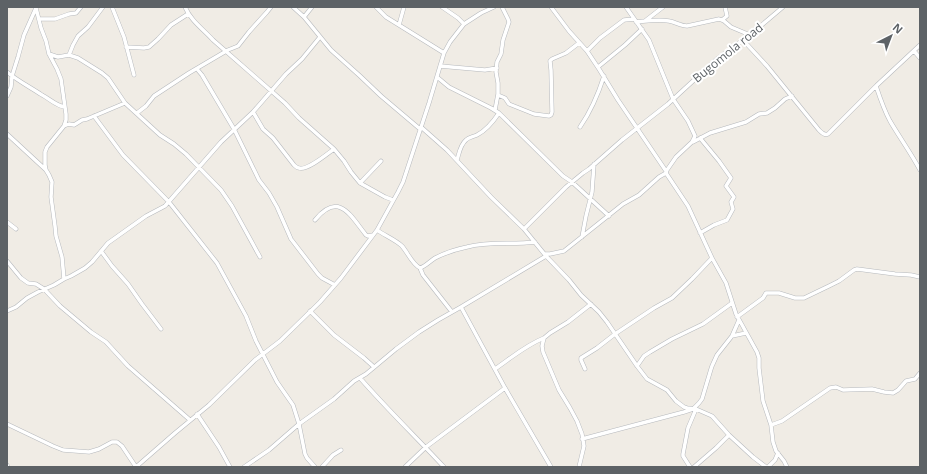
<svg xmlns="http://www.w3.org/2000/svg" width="927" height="474" viewBox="0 0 927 474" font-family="'Open Sans',sans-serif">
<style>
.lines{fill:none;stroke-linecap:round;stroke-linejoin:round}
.minor-casing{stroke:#b6b9bd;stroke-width:4.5}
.minor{stroke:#fff;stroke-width:3.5}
.labels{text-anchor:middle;stroke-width:4;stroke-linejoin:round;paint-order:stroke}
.street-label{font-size:12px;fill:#5d6266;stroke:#fff}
</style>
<rect width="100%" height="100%" fill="#f0ece5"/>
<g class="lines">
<defs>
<path id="minor" d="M112 7 124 37 134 75
M185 7C191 21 203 29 213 40L285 103 299 118 334 149 344 161 351 172 360 183 385 197 393 200
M293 7 304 17 331 50 360 76 381 96 420 129
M376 7 386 17 444 53
M442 7 458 18 464 24
M551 7 569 31 587 51 599 69 618 100 666 171
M626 7 649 40 673 99 688 121 695 136 692 142 676 157 667 170 666 173 688 206 712 258 726 283 736 314 757 352 759 358V368L763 401 771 425 773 442 776 451 784 461 787 467
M36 8 41 28 46 41 49 54 57 69 61 79 66 114V120L64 126 47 147 45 152V165L46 170 49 175 52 182 51 197 55 226 56 236 62 257 64 279
M304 17 312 7
M39 19H55L69 14 76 13 81 7
M722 20 727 16 725 7
M645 21 663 7
M636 22C647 21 658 19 669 21 675 22 681 26 687 26L719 19 724 21 731 27 750 35
M399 25 404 7
M743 40 767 66 819 130C821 132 824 136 828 134L876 86 920 45
M126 47 144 48 149 47 158 39 171 25 188 14
M587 51 600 38 624 20 634 19
M914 51 920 58
M49 54 58 57 69 55 78 58 102 73 108 78 125 103 160 135 174 144 186 154 221 190 232 206 260 257
M69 55 73 45 78 36 88 27 103 7
M440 66 485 70 497 68
M598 67 625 45 642 29
M197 69 202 75 234 129 259 180 269 193 277 207 291 239 318 274 322 278 335 285
M7 72C18 81 30 87 42 95 50 99 56 106 65 107
M437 77 449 87 491 108 499 113 563 176 572 182 609 216
M876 86C880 98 884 110 890 121 900 138 911 153 920 170
M498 95 505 98 509 104 534 114 549 116 551 115 552 112 551 70 550 61 552 59 566 53 579 43
M7 96 11 87 12 76 18 57 24 35 36 8
M495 110 498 94V83L496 72 497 62 501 54 503 40 509 22 508 19 502 7
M253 112 263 129 273 138 294 165C295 166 298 168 299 168 307 171 327 154 334 149
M137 113 146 106 154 96 189 73 228 50 238 46 249 32 267 12 271 7
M94 116 123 155 169 202 217 263 246 316 256 341 277 382 293 405 299 424 305 454 307 458 315 467
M64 126 69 124 74 125 82 120 87 119 125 103
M421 127 447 150 491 197 524 229 546 256 569 280 581 295 599 312 607 322 637 366 647 379 667 390 676 401 684 407 687 408 696 409 712 416 729 435 753 457 766 467
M580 127C591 111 598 95 604 76
M7 134 46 170
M700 138 719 161 731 178 726 186 734 197 731 202 733 209 727 220 714 225 700 233
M693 142 710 133 746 122 759 114 767 113 775 108 785 99 792 96
M457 160C459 154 460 145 466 140 469 137 473 137 477 135 487 130 493 122 499 113
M360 183 381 161
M315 220C339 191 350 215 366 235L368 236 373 235
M7 222 16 229
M524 229 566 187 583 173 589 169 622 140 668 104 718 58 750 35 783 7
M377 230C384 235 396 240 402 246 408 253 412 264 420 268 426 266 430 261 435 258 445 253 457 249 467 247 489 241 512 245 535 242
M582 237 586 216 592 192 594 164
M101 251 112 266 128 284 142 304 161 329
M545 254H550L564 251 623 204 639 195 659 177 666 173
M7 261 21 278 28 283 36 284 44 289 60 306 91 332 106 342 128 366 190 420
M420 268 423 275 452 312
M461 307 505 388 551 467
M7 311 16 307 27 298 38 292 54 285 64 279 71 276 85 268 92 262 108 243 146 216 165 206 221 142 253 112 286 74 302 59 320 37
M310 311 334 335 364 358 374 367
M737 317 763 298 766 293H779L795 298H804L829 286 839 281 854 270 857 269 895 274 911 275 920 277
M615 334 654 308 672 298 692 279 712 258
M732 336 746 333
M637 366 644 356 650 352 672 339 703 324 732 303
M495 369C511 358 526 345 544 338
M585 369 581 360V358L597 348 615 334
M360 378C387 409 416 437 444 467
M197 414 219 447 230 467
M7 424 53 446 63 450 89 452 99 449 112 442H117L122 446 136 467
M771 425 782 421 830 388 836 387 843 390 872 389 884 392 893 393 898 390 906 381 915 379 920 373
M582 439 684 412 693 409 699 403 702 399 711 369 712 366 717 355 732 336 739 320
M7 465 8 467
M136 467 175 433 209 405 255 360 280 341 320 302 341 278 377 230 398 192 403 182 429 103 444 53 450 42 464 24 481 13 494 7
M244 467 269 450 299 424 334 399 354 381 366 374 396 349 419 332 438 320 461 307 546 256
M322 467 333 455 341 450
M405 467 426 447 505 388
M579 467 584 446 582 434 577 421 570 408 559 390 543 352 542 346 544 338 550 333 568 322 591 304
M690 467 683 456V454L688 428 696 409
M694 467 716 448 729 435
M768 467 775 460 778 453"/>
</defs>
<use href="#minor" class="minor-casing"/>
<use href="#minor" class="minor"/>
</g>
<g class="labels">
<g class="street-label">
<text transform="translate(728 53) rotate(-39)" y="4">Bugomola road</text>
</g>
</g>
<rect width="927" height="474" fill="none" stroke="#5d6266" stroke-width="16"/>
<g transform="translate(891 36) rotate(42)" stroke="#ffffff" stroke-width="3" paint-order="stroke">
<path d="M0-3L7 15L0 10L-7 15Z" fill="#5d6266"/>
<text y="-6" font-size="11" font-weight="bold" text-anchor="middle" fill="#5d6266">N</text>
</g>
</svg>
